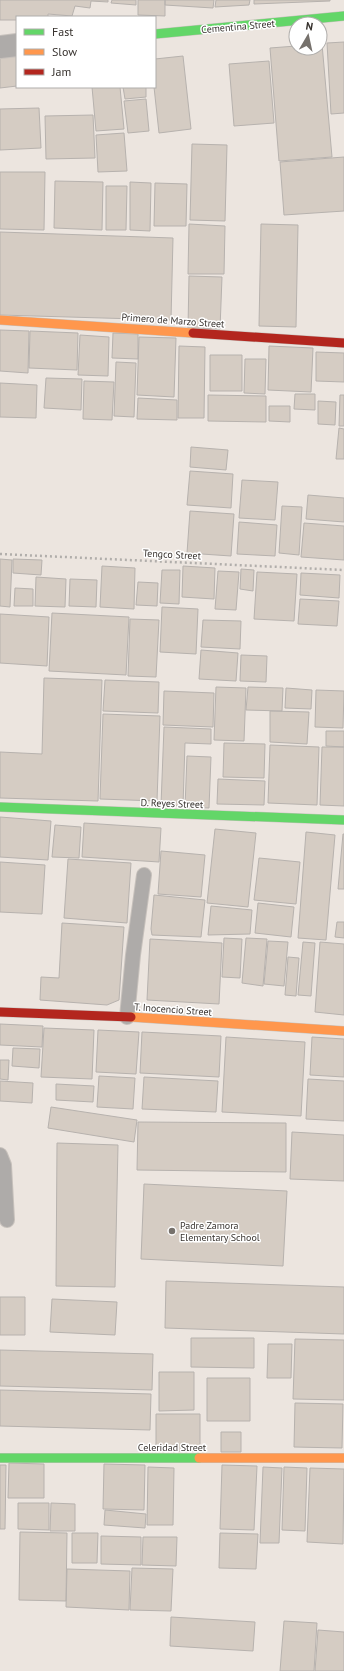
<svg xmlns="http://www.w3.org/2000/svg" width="344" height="1671" viewBox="0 0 344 1671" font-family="'PT Sans',sans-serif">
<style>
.building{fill:#d5ccc3;stroke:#b7b2ae}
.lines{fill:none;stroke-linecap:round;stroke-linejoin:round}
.lane-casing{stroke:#c7c1bc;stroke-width:16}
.street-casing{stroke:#c7c1bc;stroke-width:24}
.fast-casing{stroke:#c7c1bc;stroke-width:10}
.slow-casing{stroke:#c7c1bc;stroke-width:10}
.jam-casing{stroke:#c7c1bc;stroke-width:10}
.path{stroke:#b1aeab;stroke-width:2.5;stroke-dasharray:2 3;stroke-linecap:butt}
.lane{stroke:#aeaba9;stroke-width:14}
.street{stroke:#aeaba9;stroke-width:22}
.fast{stroke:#63d668;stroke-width:9}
.slow{stroke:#ff974d;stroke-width:9}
.jam{stroke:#b3261e;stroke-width:9}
.poi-dot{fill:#76716c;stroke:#fff;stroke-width:1.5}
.labels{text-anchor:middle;stroke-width:3;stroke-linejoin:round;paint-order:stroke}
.street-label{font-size:10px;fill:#37322e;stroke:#fff}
.poi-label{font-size:10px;fill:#37322e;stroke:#fff;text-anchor:start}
</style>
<rect width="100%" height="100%" fill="#ece5df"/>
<path class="building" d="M0 0H108V2L91 1 90 8 75 6 72 16 48 14V17H17V20H0Z
M112 0H136V5L111 3Z
M138 0H165V16L138 15Z
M165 0H214L213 8 165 5Z
M216 0H250L249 5 215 7Z
M254 0H330V1L254 4Z
M344 42V113L331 114 327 43Z
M320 44H322L332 157 279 161 270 48 296 46V48H320Z
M17 54V86L0 88V56Z
M183 56 191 129 159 133 154 87H155V59Z
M269 61 274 123 234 126 229 64Z
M92 87H120L124 129 96 131Z
M123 87H146V97L125 99Z
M146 99 149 131 128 133 124 101Z
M39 108 41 148 0 150V109Z
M93 115 95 158 46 159 45 116Z
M124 133 127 171 98 172 96 135Z
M192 144 227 145 225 221 190 220Z
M344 157V211L284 215 280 162Z
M0 172H45L44 230 0 229Z
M55 181 103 182 102 230 54 228Z
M130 182 151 183 150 231 130 230Z
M155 183 187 184 186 226H154Z
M106 186H127L126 230H106Z
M189 224 225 226 224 274H188Z
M261 224 298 225 296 327 259 326Z
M0 232 173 238 171 320 0 315Z
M189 276 222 277 220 329 188 328Z
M0 330 29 331 28 373 0 371Z
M30 331 78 333 77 370 29 368Z
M113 333 138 334V359L112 358Z
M80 335 109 337 108 376 78 375Z
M139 337 176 338 174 397 137 395Z
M179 346 205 347 204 418H178Z
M269 346 313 348 311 392 268 390Z
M316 352 344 353V382L316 381Z
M210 355H242V391H210Z
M245 359H266L265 394 244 393Z
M116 362 136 363 134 417 114 416Z
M46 378 82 379 81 410 44 408Z
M84 381 114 382 112 420 83 419Z
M0 383 37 385 36 418 0 417Z
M295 394H315V410L294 409Z
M208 395 266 396V422L208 421Z
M340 395H344V426H339Z
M138 398 177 400V420L137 419Z
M318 401 336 402 335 425 318 424Z
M269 406H290V422L269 421Z
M339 428 344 429V459H336Z
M191 447 228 450 226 470 190 467Z
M190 471 233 474 231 508 187 505Z
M242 480 278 482 275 520 239 518Z
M308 495 344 498V522L306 519Z
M282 506 302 507 299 555 279 553Z
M190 511 234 514 231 556 187 553Z
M239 522 277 525 275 556 237 554Z
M304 523 344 526V560L301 557Z
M0 559 12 560 10 607 0 606Z
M13 559 42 560 41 575 13 573Z
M102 566 135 568 134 609 100 607Z
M183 566 215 568 214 599 182 597Z
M241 569 254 570 253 591 240 589Z
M162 570H180L179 604 160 603Z
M218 571 239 572 236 610 215 609Z
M257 572 297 574 294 621 254 619Z
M301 573 340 575 339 598 300 595Z
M36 577 66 579 65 607 35 606Z
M70 579 97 580 96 607 69 606Z
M138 582 158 583 157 606 136 605Z
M15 588 33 589V606H14Z
M300 599 339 601 337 626 298 624Z
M162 607 198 609 196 654 160 652Z
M52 613 129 617 126 675 49 671Z
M0 614 49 617 47 666 0 663Z
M130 619 159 620 156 677 128 676Z
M203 620 241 621 240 649 201 647Z
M201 650 238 653 236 681 199 679Z
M241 655 267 656 266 682 240 681Z
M44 678 102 680 98 801 0 798V752L42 754Z
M105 680 159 682 158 713 103 711Z
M216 687 246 688 244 741 214 740Z
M248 687 283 688 282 711 246 710Z
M286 688 312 690 311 709 285 708Z
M316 690 344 691 343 728 315 727Z
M164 691 214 693 213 727 163 725Z
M270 711 309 712 307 744 270 742Z
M103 714 160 716 157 801 100 799Z
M164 727 211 729V744L185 743 183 806 161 805Z
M326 731H344V747L326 746Z
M224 743 265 744 264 778 223 777Z
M270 745 319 747 317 805 268 803Z
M322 747H344V806L320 805Z
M187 756 211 757 209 808 185 807Z
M218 779 265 781 264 805 217 804Z
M0 817 51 821 48 860 0 857Z
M84 823 161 828 159 862 82 857Z
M55 825 81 827 79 858 52 857Z
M215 829 256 833 248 907 207 903Z
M306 832 335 835 326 940 298 938Z
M343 834H344V889H338Z
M161 851 205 855 201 897 158 894Z
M259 858 300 862 296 904 254 900Z
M68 859 131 863 127 923 64 918Z
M0 862 45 865 42 914 0 912Z
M154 895 205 900 201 937 152 935 151 929Z
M258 903 294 907 291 937 255 933Z
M211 906 252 910 250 934 208 935Z
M337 922H344V938L335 937Z
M62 923 124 927 119 1000 107 1005 40 1000 41 977 59 978Z
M224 938 242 939 240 978 222 977Z
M246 938 267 939 263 986 242 983Z
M150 939 222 943 219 1004 147 1000Z
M268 941 288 942 284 986 264 984Z
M303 942 315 943 311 996 298 995Z
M320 942 344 944V1015L315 1012Z
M288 957 299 958 296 996 285 995Z
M0 1024 43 1026 42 1047 0 1045Z
M44 1028 94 1030 92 1079 41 1077Z
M98 1030 139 1032 136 1074 96 1072Z
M142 1032 221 1036 219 1077 140 1073Z
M226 1037 305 1042 301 1116 222 1112Z
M312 1037 344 1039V1077L310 1075Z
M13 1048 40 1049 39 1068 12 1066Z
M0 1060H9L8 1080 0 1079Z
M99 1076 135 1078 133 1109 97 1107Z
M144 1077 218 1081 216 1112 142 1109Z
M308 1079 344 1081V1121L306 1119Z
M0 1081 33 1083 32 1103 0 1101Z
M56 1084 94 1086 93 1102 56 1100Z
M51 1107 137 1120 134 1142 48 1128Z
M138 1122 286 1123V1172L137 1170Z
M292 1132 344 1135V1181L290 1179Z
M57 1143 118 1145 115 1287 56 1286Z
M144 1184 287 1191 283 1266 141 1259Z
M166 1281 344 1287V1334L165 1328Z
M0 1297H25V1335H0Z
M52 1299 117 1302 115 1335 50 1332Z
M191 1338H254V1368L191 1367Z
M295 1339 344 1340V1400L293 1399Z
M268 1344H292L291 1378H267Z
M0 1350 153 1354 152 1390 0 1386Z
M159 1372H194V1410L159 1411Z
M207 1378H250V1421H207Z
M0 1390 151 1394 150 1430 0 1426Z
M295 1403 343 1404 342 1448 294 1447Z
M156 1414H200V1451H156Z
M221 1432H241V1452H221Z
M9 1463 44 1464V1498H8Z
M104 1464 145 1465 144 1510 103 1509Z
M0 1465H6L5 1529H0Z
M222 1465 257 1466 254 1530 220 1529Z
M148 1467 174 1468 173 1525H147Z
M263 1467 282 1468 279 1543H260Z
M284 1467 307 1468 305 1531 282 1530Z
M310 1468 344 1469 343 1544 307 1542Z
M18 1503H49V1530L18 1529Z
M51 1503 75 1504V1531H50Z
M105 1510 146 1514 145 1528 104 1525Z
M20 1532 67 1533 66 1601 19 1600Z
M72 1533H98L97 1563H72Z
M220 1533 258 1534 256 1569 219 1568Z
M101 1536 141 1537V1565L101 1564Z
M143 1537H177L176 1566 142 1565Z
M132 1568 173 1569 171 1611 130 1610Z
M67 1569 130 1571 129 1610 66 1607Z
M171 1617 255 1622 253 1651 170 1646Z
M284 1621 317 1623 314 1671H280Z
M318 1630 344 1632V1671H315Z"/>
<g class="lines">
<defs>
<path id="lane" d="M127 1017 133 955 144 875
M0 1155 4 1165 7 1220"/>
<path id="street" d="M0 47 17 45"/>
<path id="fast" d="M155 34 344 16
M0 807 344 820
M0 1458H199"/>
<path id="slow" d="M0 320 193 333
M131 1017 344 1031
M199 1458H344"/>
<path id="jam" d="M193 333 344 343
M0 1012 131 1017"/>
</defs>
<use href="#lane" class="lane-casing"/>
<use href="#street" class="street-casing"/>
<use href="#fast" class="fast-casing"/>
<use href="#slow" class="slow-casing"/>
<use href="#jam" class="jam-casing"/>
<path class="path" d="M0 554 344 570"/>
<use href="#lane" class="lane"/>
<use href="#street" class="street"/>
<use href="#fast" class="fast"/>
<use href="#slow" class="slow"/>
<use href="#jam" class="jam"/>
</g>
<circle class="poi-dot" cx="172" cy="1231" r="4"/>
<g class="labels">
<g class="street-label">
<text transform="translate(238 26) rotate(-5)" y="4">Cementina Street</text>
<text transform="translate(173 320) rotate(4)" y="4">Primero de Marzo Street</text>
<text transform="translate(172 554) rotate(3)" y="4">Tengco Street</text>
<text transform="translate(172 803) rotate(2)" y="4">D. Reyes Street</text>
<text transform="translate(173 1009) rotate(4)" y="4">T. Inocencio Street</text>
<text x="172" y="1451">Celeridad Street</text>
</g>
<g class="poi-label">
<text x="180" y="1229">Padre Zamora<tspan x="180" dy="12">Elementary School</tspan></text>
</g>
</g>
<rect x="16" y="16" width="140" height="72" fill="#ffffff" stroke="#afadab"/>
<rect x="24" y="29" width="20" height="6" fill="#63d668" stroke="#afadab"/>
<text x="52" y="36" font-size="12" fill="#37322e">Fast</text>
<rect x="24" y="49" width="20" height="6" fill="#ff974d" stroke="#afadab"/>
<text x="52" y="56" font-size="12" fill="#37322e">Slow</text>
<rect x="24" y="69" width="20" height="6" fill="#b3261e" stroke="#afadab"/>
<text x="52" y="76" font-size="12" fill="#37322e">Jam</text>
<g transform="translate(308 36) rotate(9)"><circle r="19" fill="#ffffff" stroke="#afadab"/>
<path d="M0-3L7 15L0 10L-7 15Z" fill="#76716c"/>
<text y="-6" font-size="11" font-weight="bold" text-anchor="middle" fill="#37322e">N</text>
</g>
</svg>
